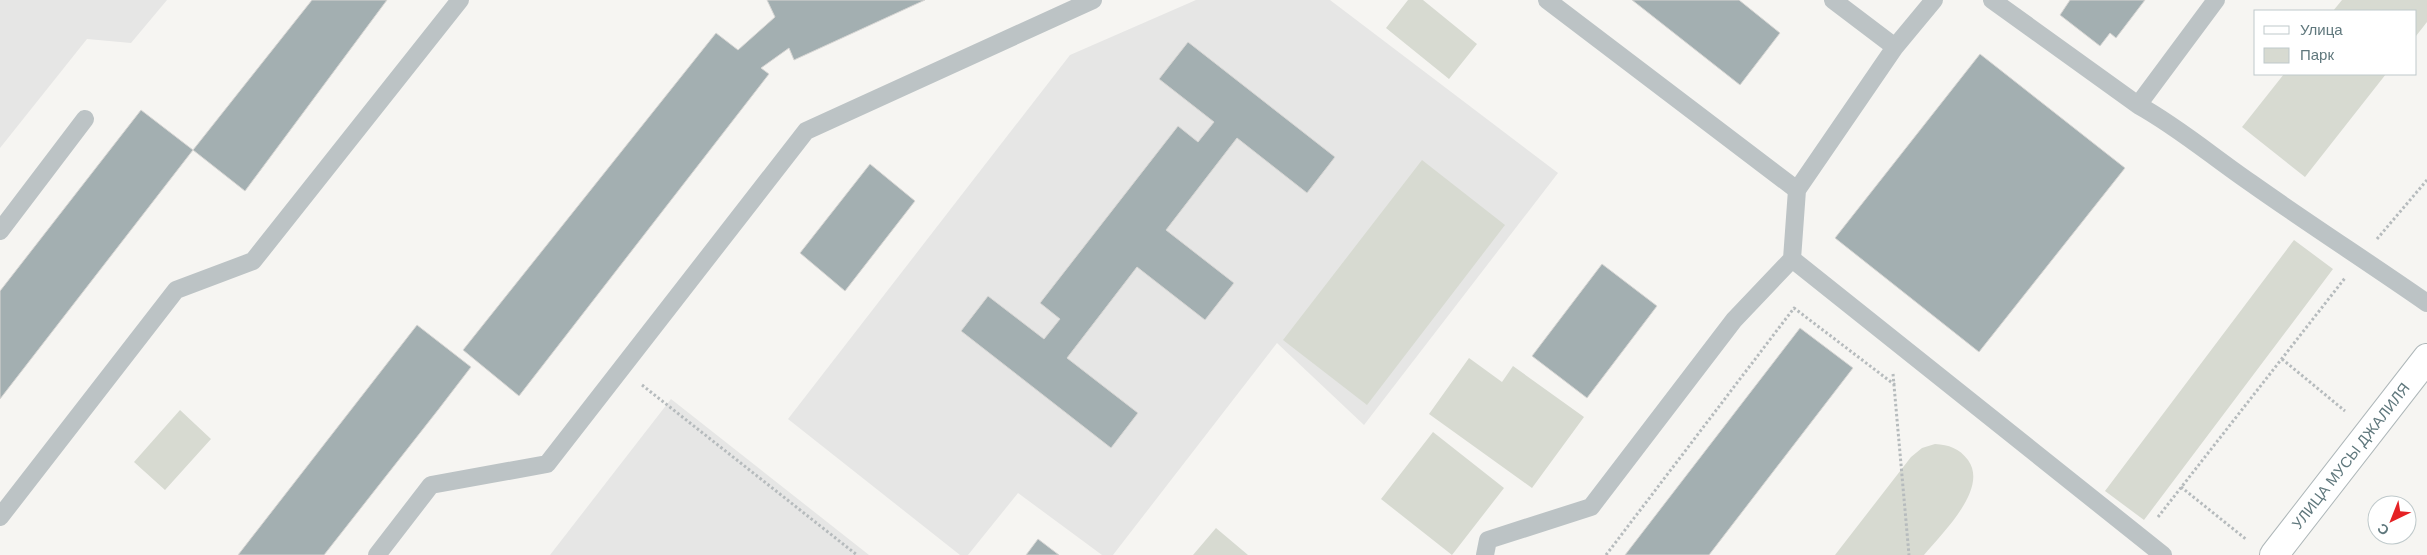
<svg xmlns="http://www.w3.org/2000/svg" width="2427" height="555" viewBox="0 0 2427 555" font-family="'DM Sans',sans-serif">
<style>
.built{fill:#e6e6e5}
.green{fill:#d7dad1}
.building{fill:#a3afb1;stroke:#d7d6d4}
.lines{fill:none;stroke-linecap:round;stroke-linejoin:round}
.secondary-casing{stroke:#aeb7b9;stroke-width:30}
.path{stroke:#b6bbbd;stroke-width:3;stroke-dasharray:2.5 2.5;stroke-linecap:butt}
.lane{stroke:#bcc3c5;stroke-width:18}
.secondary{stroke:#fff;stroke-width:28}
.labels{text-anchor:middle;stroke-width:5;stroke-linejoin:round;paint-order:stroke}
.street-label{font-size:15px;fill:#60787d;stroke:#fff}
</style>
<rect width="100%" height="100%" fill="#f6f5f2"/>
<path class="built" d="M0 0H167L131 43 87 39 0 148Z
M1196 0H1330L1558 173 1364 425 1277 343 1113 555H1102L1018 493 968 555H960L788 419 1070 55Z
M671 399 869 555H550Z"/>
<path class="green" d="M1408 0H1423L1477 44 1449 79 1386 28Z
M2342 0H2427V22L2416 36V11H2333Z
M2284 74H2386L2305 177 2242 127Z
M1422 160 1505 225 1367 405 1283 340Z
M2294 240 2333 269 2144 520 2105 491Z
M1469 358 1502 382 1513 366 1584 417 1532 488 1429 414Z
M180 410 211 439 165 490 134 462Z
M1433 432 1504 488 1452 555 1381 499Z
M1935 444C1949 445 1959 448 1968 460 1989 489 1942 533 1924 555H1835L1911 457 1922 448Z
M1216 528 1248 555H1193Z"/>
<path class="building" d="M312 0H387L245 191 193 150Z
M767 0H925L794 60 789 48 761 68 769 74 519 396 463 350 716 33 738 50 775 17Z
M1632 0H1739L1780 33 1740 85Z
M2070 0H2145L2116 38 2110 33 2100 46 2060 15Z
M1188 42 1335 157 1307 193 1237 138 1166 230 1234 283 1205 320 1137 267 1067 358 1138 413 1111 448 961 331 988 296 1044 339 1060 319 1040 303 1178 126 1198 142 1214 122 1159 79Z
M1980 54 2125 168 1979 352 1835 238Z
M141 110 193 150 0 399V291Z
M870 164 915 201 845 291 800 253Z
M1602 264 1657 306 1587 398 1532 356Z
M417 325 471 367 438 410 324 555H238Z
M1800 328 1853 368 1709 555H1625Z
M1038 539 1059 555H1026Z"/>
<g class="lines">
<defs>
<path id="secondary" d="M2274 555 2427 358"/>
</defs>
<use href="#secondary" class="secondary-casing"/>
<path class="path" d="M2377 239 2427 180
M2282 359 2345 411
M1893 374 1909 555
M642 385 857 555
M2181 487 2247 540
M2158 517 2345 278
M1606 555 1794 308 1895 385"/>
<path class="lane" d="M1547 0 1797 190 1895 47 1934 0
M1833 0 1895 47
M1992 0 2138 105C2178 127 2213 157 2251 183 2309 224 2368 262 2427 303
M2138 105 2216 0
M0 231 85 119
M1792 259 2163 555
M0 517 176 290 253 261 460 0
M377 555 431 485 547 464 806 131 1093 0
M1485 555 1488 540 1591 507 1734 320 1792 259 1797 190"/>
<use href="#secondary" class="secondary"/>
</g>
<g class="labels">
<g class="street-label">
<text transform="translate(2351 456) rotate(-52)" y="5">УЛИЦА МУСЫ ДЖАЛИЛЯ</text>
</g>
</g>
<rect x="2254" y="10" width="162" height="65" fill="#ffffff" stroke="#bfc9cb"/>
<rect x="2264" y="26" width="25" height="8" fill="#ffffff" stroke="#bfc9cb"/>
<text x="2300" y="35" font-size="15" fill="#60787d">Улица</text>
<rect x="2264" y="48" width="25" height="15" fill="#d7dad1" stroke="#bfc9cb"/>
<text x="2300" y="60" font-size="15" fill="#60787d">Парк</text>
<g transform="translate(2392 520) rotate(223)"><circle r="24" fill="#ffffff" stroke="#bfc9cb"/>
<path d="M0-4L9 19L0 12L-9 19Z" fill="#e52225"/>
<text y="-8" font-size="14" font-weight="bold" text-anchor="middle" fill="#60787d">С</text>
</g>
</svg>
